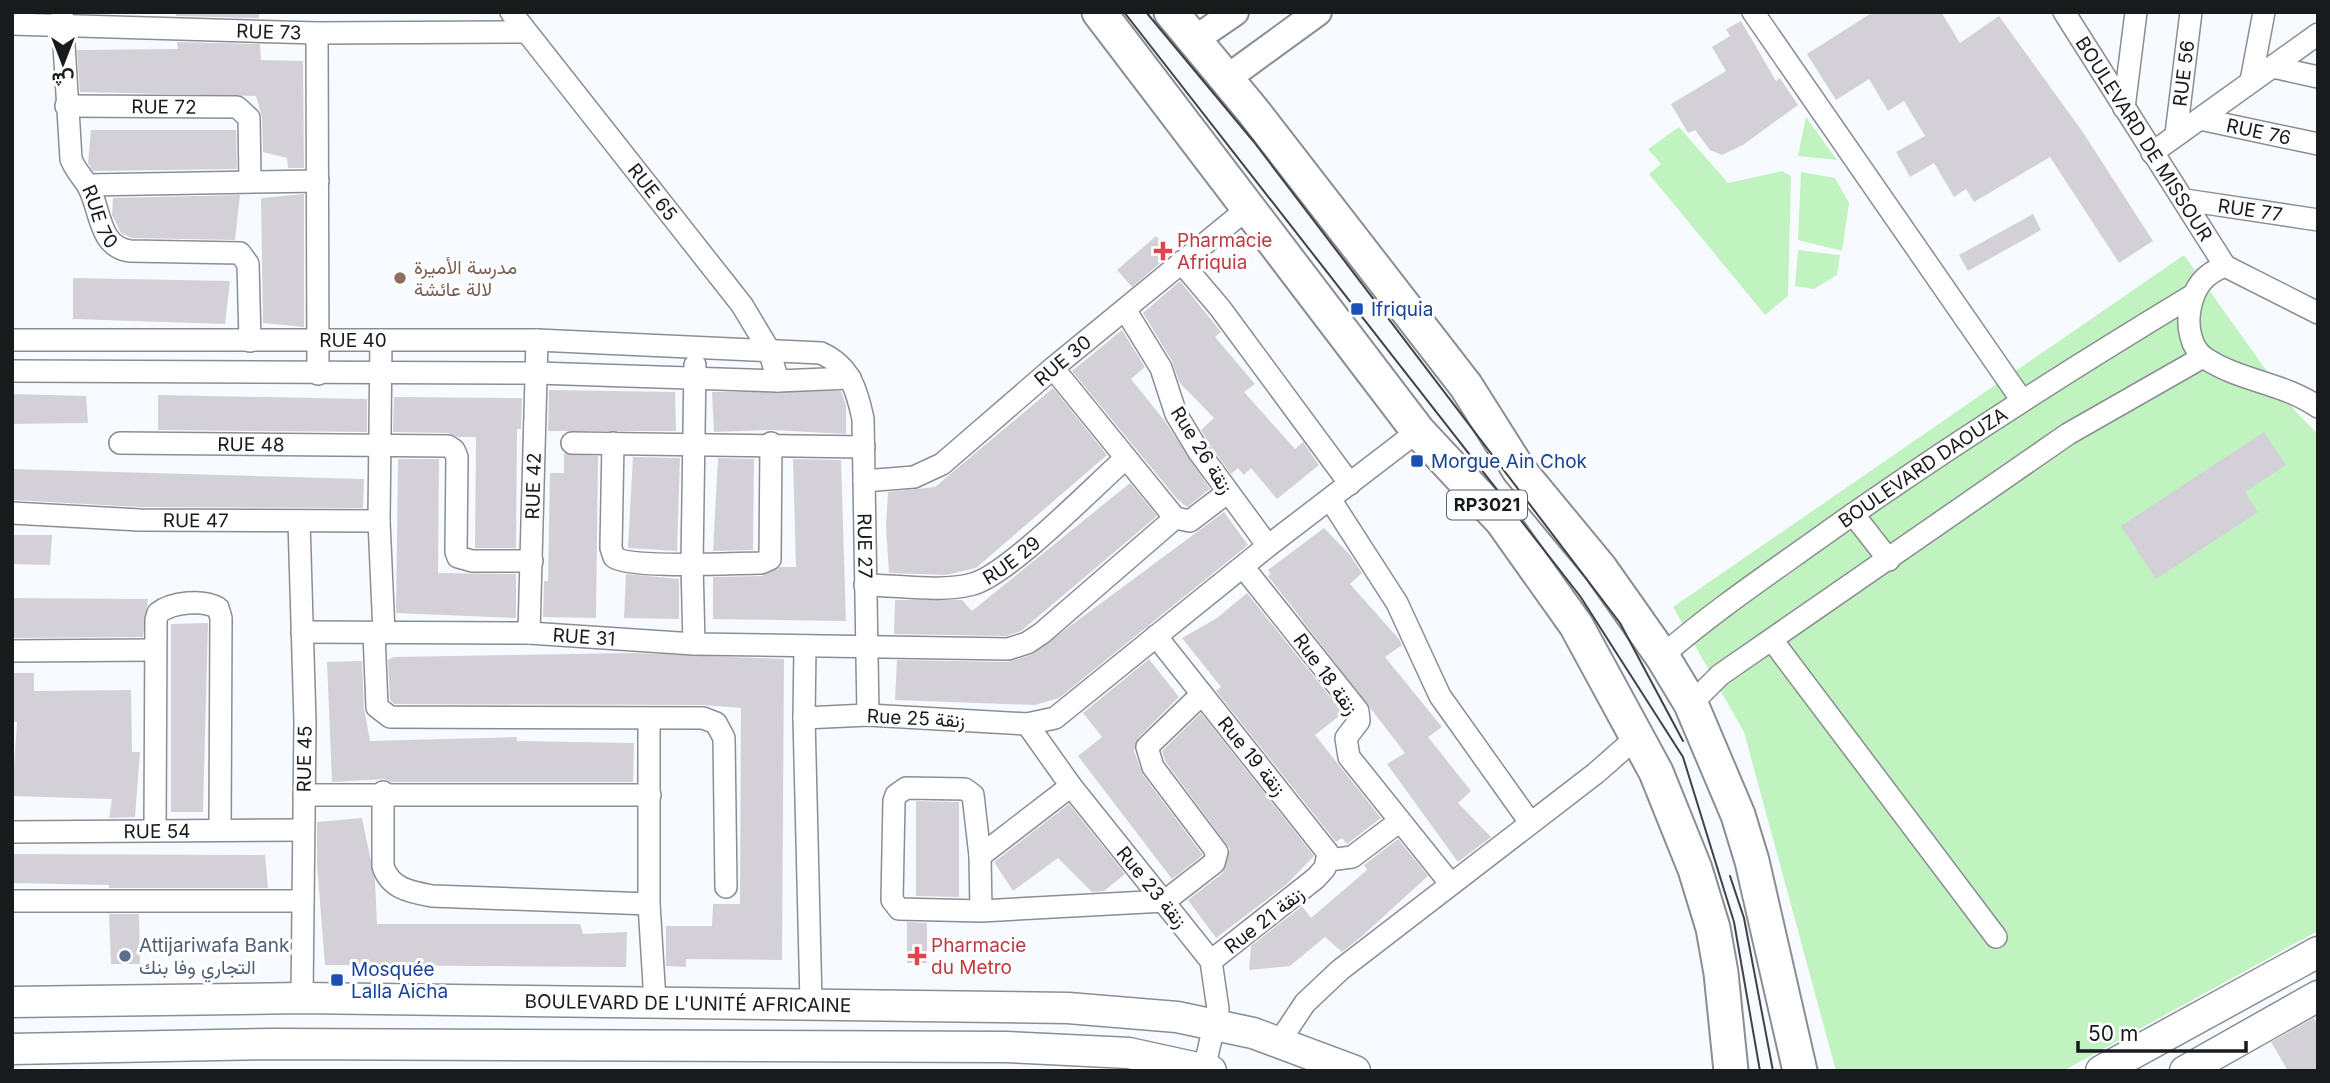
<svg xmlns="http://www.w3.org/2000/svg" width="2330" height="1083" viewBox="0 0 2330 1083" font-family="Inter,Vazirmatn,sans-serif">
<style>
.green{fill:#c1f3c0}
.building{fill:#d3d1d7}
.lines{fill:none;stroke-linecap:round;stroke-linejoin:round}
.minor-casing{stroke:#8a8e93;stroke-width:24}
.tertiary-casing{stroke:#8a8e93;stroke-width:30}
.secondary-casing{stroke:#8a8e93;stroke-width:33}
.primary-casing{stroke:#8a8e93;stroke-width:37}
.minor{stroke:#fff;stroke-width:21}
.tertiary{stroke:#fff;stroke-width:26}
.secondary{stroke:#fff;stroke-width:30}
.primary{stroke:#fff;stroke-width:33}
.tram{stroke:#3f4144;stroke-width:2}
.health-dot{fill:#e0444e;stroke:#fff;stroke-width:2.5}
.education-dot{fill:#8d6e63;stroke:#fff;stroke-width:2.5}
.transit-dot{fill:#1a4fb4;stroke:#fff;stroke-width:2.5}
.service-dot{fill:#5c6f8a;stroke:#fff;stroke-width:2.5}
.labels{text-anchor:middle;stroke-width:6;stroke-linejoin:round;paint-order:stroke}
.shield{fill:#fff;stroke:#5d5f60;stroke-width:2}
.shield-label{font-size:18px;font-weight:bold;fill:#181a1c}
.street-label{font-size:19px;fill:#181a1c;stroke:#fff}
.health-label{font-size:19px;fill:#be3a42;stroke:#fff;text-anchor:start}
.education-label{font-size:19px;fill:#785e54;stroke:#fff;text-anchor:start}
.transit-label{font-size:19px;fill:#164399;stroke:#fff;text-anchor:start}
.service-label{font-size:19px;fill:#4e5e75;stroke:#fff;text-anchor:start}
</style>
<rect width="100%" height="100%" fill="#f7faff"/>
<path class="green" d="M1806 117 1837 160 1798 156Z
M1679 127 1728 183 1782 171 1791 176 1788 296 1765 315 1649 174 1661 164 1648 149Z
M1801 172 1835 178 1849 203 1842 251 1798 240Z
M1798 250 1840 255 1837 275 1814 289 1795 286Z
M2184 255 2296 412 2318 434V931L2063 1071H1836L1744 732 1673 607Z"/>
<path class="building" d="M176 12H259V18L176 16Z
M1873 12H1941L1960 43 1999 16 2082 131 2153 241 2119 263 2050 157 1974 202 1966 189 1954 197 1934 163 1910 177 1896 152 1925 136 1904 101 1888 111 1869 79 1836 100 1807 54Z
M1741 21 1776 81 1780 78 1798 105 1743 145 1722 155 1710 150 1695 130 1688 133 1671 104 1726 71 1712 47 1730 36 1726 29Z
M177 42 260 44 261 60 303 61 304 168H288L287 158 263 152 262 117 256 96 80 92 77 50 178 49Z
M91 130H236L237 169 93 171 88 163Z
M304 194V327L263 323 261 198Z
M240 195 235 240 132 238 121 233 112 215 113 198Z
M2033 214 2041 230 1968 271 1959 255Z
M1156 236 1172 253 1132 287 1117 270Z
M73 278 230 281 225 324 73 319Z
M1180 281 1221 332 1215 337 1255 384 1244 392 1295 449 1303 442 1319 465 1277 499 1251 468 1244 475 1238 468 1231 474 1210 445 1201 430 1214 418 1179 382 1172 361 1143 313Z
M1122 330 1145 367 1131 379 1164 420 1210 489 1187 507 1177 499 1072 371Z
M1053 388 1107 455 976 568 946 575 889 573 886 527 888 492 935 487Z
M549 390 675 392 676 431H548Z
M841 391 846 405V434L772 430 714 432 712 392Z
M12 394 86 396 88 423 12 424Z
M158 395 367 399V432L158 430Z
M394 397 522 398 521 429H517L516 548H475L476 437H458L448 433 393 432Z
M2264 432 2286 465 2245 492 2258 512 2156 579 2121 526Z
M564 453 598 456 596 618 543 617 544 581H548L550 473H564Z
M633 457 680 458 677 551 628 548Z
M718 458 754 459 753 550 713 551Z
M398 459H439L438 573 516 574V618L396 613Z
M793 459 841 460 846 621 713 619V577L762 576 780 567H796Z
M12 469 364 479 363 508 140 507 12 500Z
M1130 483 1157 516 1021 631 1006 636 894 634 895 600H962L972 611Z
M1224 512 1248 545 1059 698 1035 705 895 700 897 660 1008 662 1031 655Z
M1324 528 1350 555 1362 573 1350 584 1399 639 1402 645 1385 657 1442 727 1428 737 1471 791 1458 803 1491 837 1458 862 1387 764 1405 753 1268 576 1271 574 1268 570Z
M12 535H52L50 565 12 564Z
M626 574 679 579V619L624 618Z
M1247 593 1343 713 1315 735 1381 818 1347 844 1342 838 1336 842 1216 691 1221 687 1182 638 1217 618Z
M12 598 148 599 143 637 12 638Z
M208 623 203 812H171V624Z
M634 653 784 659 782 960 686 959V967L666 966V926H712L713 904H740L741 708 703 705 394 704 390 700 388 660 394 657Z
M1149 659 1179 697 1138 738 1134 751 1143 775 1203 855 1172 879 1078 756 1102 737 1083 713Z
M362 661 364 708 370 741 517 737V741L634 743 633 782H391L384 779 332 782 327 662Z
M12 673H34V691L131 690 132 752H140L135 817 109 818 112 799 12 796 17 722H12Z
M1201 713 1314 856 1287 884 1216 938 1188 900 1223 873 1230 849 1165 761 1162 751Z
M916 801 959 802V897L916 896Z
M1069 804 1125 874 1104 891 1092 892 1058 858 1013 891 994 862Z
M362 818 375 880 377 924H580L583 934 627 932 626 967 325 965 317 864V822Z
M1398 839 1428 876 1361 937 1342 952 1325 937 1290 966 1249 970 1251 946 1302 906 1311 918 1367 870 1364 865Z
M12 854 265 855 268 888H109V885L12 883Z
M109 914H139L140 964H111Z
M907 922 927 923V963H907Z
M2314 1018 2318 1024V1071H2288L2271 1042Z"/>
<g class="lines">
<defs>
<g id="minor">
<path id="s1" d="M62 12 71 159C75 170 82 176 88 186 101 209 98 247 130 251L240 253 248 264 250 341"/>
<path id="s2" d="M511 12 742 305 769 350 778 381"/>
<path d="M1753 12 2021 399"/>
<path id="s3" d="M2064 12 2225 266"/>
<path id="s4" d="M12 24 317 33 526 32"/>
<path d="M317 33 318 374"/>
<path d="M2273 67 2318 77"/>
<path d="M2251 81 2264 12"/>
<path id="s5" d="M66 106 237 107 249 118 250 180"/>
<path d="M2124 108 2136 12"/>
<path id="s6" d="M2200 119 2318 144"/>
<path id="s7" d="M2176 134 2191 12"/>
<path d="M2152 153 2318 34"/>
<path d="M88 185 318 181"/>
<path id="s8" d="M2185 200 2318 220"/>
<path d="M1181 262 1220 308 1350 484"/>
<path d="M1126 311 1161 368 1176 414 1199 452 1268 546"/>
<path d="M2318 313 2225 266C2204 274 2194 287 2190 309 2187 325 2190 348 2205 358 2239 381 2284 383 2318 407"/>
<path id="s9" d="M12 340H537L821 353C850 366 857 390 863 419L868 715"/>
<path d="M381 340 379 521 384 633"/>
<path d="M1053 368 1175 518 1190 521 1228 492"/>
<path d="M12 371 537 373 778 381 850 378"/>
<path id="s10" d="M120 443 448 446 454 450 457 457 456 552 458 557 472 561H532"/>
<path d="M572 443 864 447"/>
<path d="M613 443 611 548 614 557C630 569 735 563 761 563L770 559 771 443"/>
<path id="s11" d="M864 481 914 477 942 464 1053 368 1247 209"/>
<path d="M1330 499 1397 603 1440 696 1529 821"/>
<path id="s12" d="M12 513 140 520 379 521"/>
<path d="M1853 514 1889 560"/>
<path d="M299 521 305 722 302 998"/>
<path d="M1244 568 1358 711 1359 721 1346 738 1349 757 1450 883"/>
<path id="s13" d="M865 585C899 585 940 593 973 584 1009 574 1093 487 1126 458"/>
<path id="s14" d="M302 632 529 633 694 644 1008 649 1027 643 1042 633 1175 518"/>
<path d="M374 633 377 707 390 717 703 718 716 723 724 738 726 887"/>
<path id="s15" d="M529 633 537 340"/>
<path d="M1156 636 1328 853 1325 868 1316 878 1211 961"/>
<path d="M1772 640 1996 937"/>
<path d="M694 644 692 564 695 365"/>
<path d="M805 646 804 718 811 1002"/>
<path d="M12 651 154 650"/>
<path id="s16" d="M1662 656C1710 614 1763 578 1815 541 1938 453 2064 373 2193 295"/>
<path d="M1691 704 1720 675 2068 434 2203 357"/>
<path d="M804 718 868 715 1027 724 1055 718 1268 546 1418 431"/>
<path d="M649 719V904L655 1001"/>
<path d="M1027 724 1071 786 1211 961 1218 1009 1204 1069"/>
<path d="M383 792V866C390 889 411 892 432 896L649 904"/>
<path d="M304 795H650"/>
<path d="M155 830 156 620 158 613C172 602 203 599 218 608L221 618 220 830"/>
<path id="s17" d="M12 832 303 830"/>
<path d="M980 856 1071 786"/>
<path d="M1329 860 1352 857 1400 821"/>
<path d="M12 901H303"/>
<path d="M981 911 980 856 973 795 965 789 906 788 896 795 894 801 892 900 899 909 981 911 1165 901 1214 863 1217 852 1153 767 1147 747 1202 694"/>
<path d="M1279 1042 1305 1003 1340 970 1596 773 1638 736"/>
</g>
<path id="tertiary" d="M1194 40 1235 12
M1226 79 1318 12"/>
<g id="secondary">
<path id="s18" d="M12 1002 302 998 1068 1008 1177 1017 1253 1033 1355 1071"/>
<path d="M12 1049 273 1044 1006 1047 1129 1053 1211 1071"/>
<path d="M2101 1071 2318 952"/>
<path d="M2185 1071 2318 996"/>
</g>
<path id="primary" d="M1099 12 1418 431 1502 521 1576 625 1656 772 1695 869 1713 928 1721 973 1731 1071
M1171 12 1253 111 1466 386 1519 470 1600 568 1662 656 1691 704 1738 815 1752 861 1800 1071"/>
</defs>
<use href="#minor" class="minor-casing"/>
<use href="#tertiary" class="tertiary-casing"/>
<use href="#secondary" class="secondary-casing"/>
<use href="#primary" class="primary-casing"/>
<use href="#minor" class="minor"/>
<use href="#tertiary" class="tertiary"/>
<use href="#secondary" class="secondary"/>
<use href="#primary" class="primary"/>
<path class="tram" d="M1124 12 1580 596 1683 757 1734 922 1760 1071
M1146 12 1254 142 1620 623 1683 741
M1730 876 1744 918 1773 1071"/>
</g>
<g class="health-dot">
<path d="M1159.5 240.5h7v7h7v7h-7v7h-7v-7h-7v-7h7z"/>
<path d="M913.5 945.5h7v7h7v7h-7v7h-7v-7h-7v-7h7z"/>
</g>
<circle class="education-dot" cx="400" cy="278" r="7"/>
<g class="transit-dot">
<rect x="1350" y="302" width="14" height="14" rx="3.5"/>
<rect x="1410" y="454" width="14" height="14" rx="3.5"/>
<rect x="330" y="973" width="14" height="14" rx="3.5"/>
</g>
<circle class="service-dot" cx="125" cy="956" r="7"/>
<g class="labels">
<rect class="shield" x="1447" y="490.5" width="80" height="29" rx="5"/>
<g class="shield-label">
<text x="1487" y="511">RP3021</text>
</g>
<g class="street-label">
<text dy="7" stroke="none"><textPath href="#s4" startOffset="257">RUE 73</textPath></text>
<text dy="7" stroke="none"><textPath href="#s7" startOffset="61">RUE 56</textPath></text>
<text dy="7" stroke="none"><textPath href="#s5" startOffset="98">RUE 72</textPath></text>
<text dy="7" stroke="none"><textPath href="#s6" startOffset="60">RUE 76</textPath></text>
<text dy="7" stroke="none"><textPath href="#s3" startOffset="150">BOULEVARD DE MISSOUR</textPath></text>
<text dy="7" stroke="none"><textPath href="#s2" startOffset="229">RUE 65</textPath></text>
<text dy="7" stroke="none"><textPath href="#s8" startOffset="66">RUE 77</textPath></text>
<text dy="7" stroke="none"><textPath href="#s1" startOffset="212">RUE 70</textPath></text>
<text dy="7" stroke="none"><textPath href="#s9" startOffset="341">RUE 40</textPath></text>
<text dy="7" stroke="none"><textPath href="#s11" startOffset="240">RUE 30</textPath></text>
<text dy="7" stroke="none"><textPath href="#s10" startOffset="131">RUE 48</textPath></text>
<text transform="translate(1202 450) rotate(58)" y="7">Rue 26 زنقة</text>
<text dy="7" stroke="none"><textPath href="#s16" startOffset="322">BOULEVARD DAOUZA</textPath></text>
<text dy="7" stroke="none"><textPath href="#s15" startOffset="147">RUE 42</textPath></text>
<text dy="7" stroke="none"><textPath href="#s12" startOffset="184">RUE 47</textPath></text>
<text dy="7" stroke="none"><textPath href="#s9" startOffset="1018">RUE 27</textPath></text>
<text dy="7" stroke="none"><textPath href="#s13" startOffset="154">RUE 29</textPath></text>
<text dy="7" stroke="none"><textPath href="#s14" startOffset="282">RUE 31</textPath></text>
<text transform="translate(1326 674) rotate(54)" y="7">Rue 18 زنقة</text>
<text transform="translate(916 718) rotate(3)" y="7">Rue 25 زنقة</text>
<text transform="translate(1252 756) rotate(51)" y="7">Rue 19 زنقة</text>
<text transform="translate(304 759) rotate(-89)" y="7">RUE 45</text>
<text dy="7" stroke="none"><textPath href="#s17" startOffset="145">RUE 54</textPath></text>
<text transform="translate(1152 887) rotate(51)" y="7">Rue 23 زنقة</text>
<text transform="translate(1264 920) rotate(-38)" y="7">Rue 21 زنقة</text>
<text dy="7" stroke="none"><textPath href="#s18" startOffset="676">BOULEVARD DE L'UNITÉ AFRICAINE</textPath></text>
</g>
<g class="health-label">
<text x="1177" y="247">Pharmacie<tspan x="1177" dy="22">Afriquia</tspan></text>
<text x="931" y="952">Pharmacie<tspan x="931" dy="22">du Metro</tspan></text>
</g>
<g class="education-label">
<text x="414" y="274">مدرسة الأميرة<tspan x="414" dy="22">لالة عائشة</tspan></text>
</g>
<g class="transit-label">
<text x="1371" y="316">Ifriquia</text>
<text x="1431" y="468">Morgue Ain Chok</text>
<text x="351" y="976">Mosquée<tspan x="351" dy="22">Lalla Aicha</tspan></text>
</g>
<g class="service-label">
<text x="139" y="952">Attijariwafa Bank<tspan x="139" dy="22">التجاري وفا بنك</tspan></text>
</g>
</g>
<rect width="2330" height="1083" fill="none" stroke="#181a1c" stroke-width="28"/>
<g transform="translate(63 63) rotate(180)" stroke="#ffffff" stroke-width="5" paint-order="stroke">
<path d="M0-5L12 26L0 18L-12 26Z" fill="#181a1c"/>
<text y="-10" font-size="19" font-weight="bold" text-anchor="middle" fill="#181a1c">ش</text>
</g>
<path d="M2078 1041v10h168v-10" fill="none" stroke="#181a1c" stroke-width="3.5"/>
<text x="2088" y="1041" font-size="21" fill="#181a1c" stroke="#ffffff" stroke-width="5" paint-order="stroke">50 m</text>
</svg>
